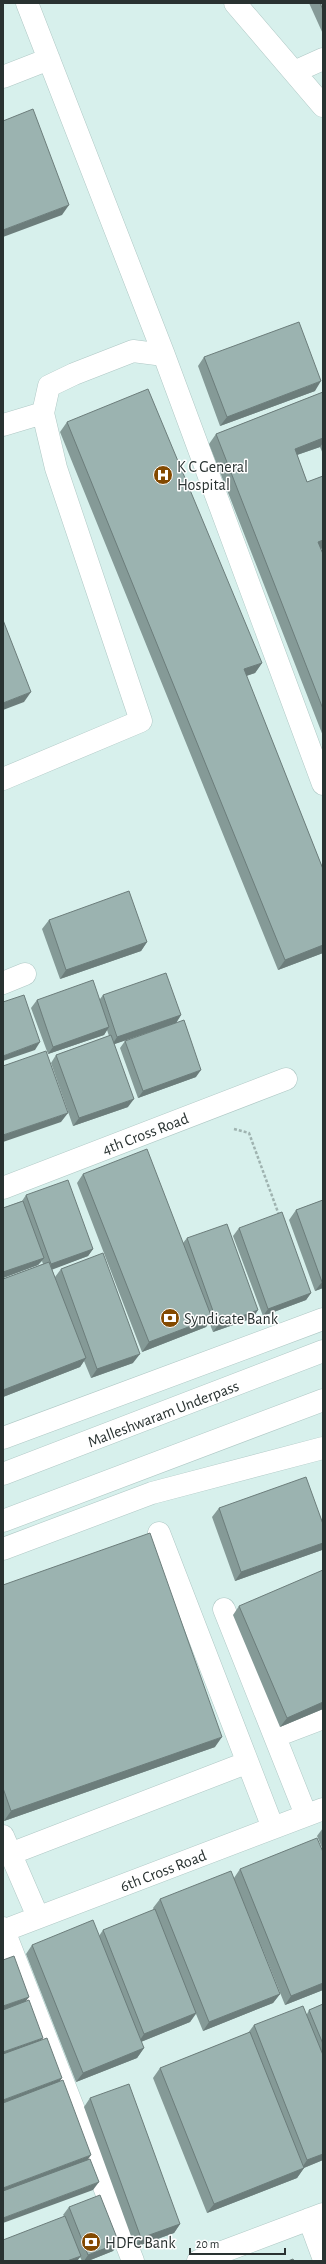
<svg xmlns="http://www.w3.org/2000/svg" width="326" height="2264" viewBox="0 0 326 2264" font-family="'Alegreya Sans',sans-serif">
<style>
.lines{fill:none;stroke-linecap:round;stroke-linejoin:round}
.minor-casing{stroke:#afc8c5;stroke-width:23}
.major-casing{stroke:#afc8c5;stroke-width:23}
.path{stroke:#9fb3b0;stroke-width:2.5;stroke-dasharray:3 2;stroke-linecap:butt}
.minor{stroke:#fff;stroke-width:22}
.major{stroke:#fff;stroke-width:22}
.wall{fill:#859a97}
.shaded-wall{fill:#6c7d7b}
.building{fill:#9bb3b0;stroke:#6c7d7b}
.labels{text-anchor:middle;stroke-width:3;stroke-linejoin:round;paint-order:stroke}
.poi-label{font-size:16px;fill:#293231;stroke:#fff;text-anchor:start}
.street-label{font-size:16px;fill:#293231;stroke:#fff}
</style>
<rect width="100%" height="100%" fill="#d7f0ec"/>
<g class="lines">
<defs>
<path id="minor" d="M27 3 164 355
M235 3 323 106
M294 72 323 59
M3 77 49 59
M3 425 43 413
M3 779 141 721 56 468 43 413 49 386 74 374 133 351 164 355 323 784
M3 983 25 974
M3 1188 286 1079
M159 1533 273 1828
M224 1609 306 1815
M276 1736 323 1718
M3 1836 38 1917
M10 1854 246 1763
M3 1928 133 2261
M3 1931 323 1809
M309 2219 323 2257
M198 2261 323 2214"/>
<path id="major" d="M3 1438 323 1319
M3 1474 323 1351
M3 1521 323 1400
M3 1549 152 1493 323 1448"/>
</defs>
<use href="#minor" class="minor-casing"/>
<use href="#major" class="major-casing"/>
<path class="path" d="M234 1129 249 1133 279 1215"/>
<use href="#minor" class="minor"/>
<use href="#major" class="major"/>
</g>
<path class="wall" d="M309 3H323V34Z
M204 357 315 391 220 426 198 366Z
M323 392V454L320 447 297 455 307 482 323 476V548L321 549 323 554V736L209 444 216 434Z
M67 422 262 663 255 673 246 676 323 869V953L278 970 60 432Z
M49 920 147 942 141 951 60 979 42 929Z
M103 995 181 1015 176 1023 114 1044 128 1107 73 1126 51 1063 56 1055 109 1036 107 1030 104 1035 48 1054 31 1008 37 1000 100 999Z
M125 1041 196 1077 138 1098 120 1048Z
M83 1174 183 1243 187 1238 253 1318 213 1332 209 1322 206 1327 142 1352 77 1183Z
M26 1195 93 1249 88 1256 52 1269 55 1277 61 1269 133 1363 91 1378 84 1361 80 1367 3 1397V1279L43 1264 42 1261 38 1265 3 1278V1208L22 1201Z
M323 1200V1288L315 1291 289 1220 296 1210Z
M239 1228 311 1293 306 1300 263 1316 233 1236Z
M219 1508 323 1524V1549L322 1550 235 1581 212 1517Z
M3 1585 215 1747 4 1821 3 1817Z
M239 1606 323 1709 280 1727 233 1615Z
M323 1828V1850L317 1836Z
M240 1869 323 1990 285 2005 246 1908 280 1994 273 2003 203 2031 196 2014 190 2022 141 2042 144 2048 137 2058 76 2082 26 1954 32 1945 99 1936 103 1930 154 1910 153 1908 160 1899 234 1878Z
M323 2004V2160L304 2168 297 2178 207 2213 153 2078 160 2068 248 2033 254 2025 307 2014 309 2010Z
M90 2098 180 2224 174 2233 135 2247 84 2107Z
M69 2207 119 2243 113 2251 88 2261H82L80 2257 77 2261H3L64 2216 63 2215Z"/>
<path class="shaded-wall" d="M69 205 62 215 3 237V230Z
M321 381 315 391 220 426 227 417Z
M323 438V443L320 447 288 458 295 449Z
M323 540V548L311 552 318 542Z
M262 663 255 673 237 679 244 669Z
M31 692 24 702 3 710V703Z
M147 942 141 951 60 979 66 970Z
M323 945V953L278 970 285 960Z
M181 1015 176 1023 112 1045 117 1037Z
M109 1027 104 1035 48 1054 53 1047Z
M40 1042 35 1050 3 1061V1056Z
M201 1070 196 1077 138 1098 143 1091Z
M134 1099 128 1107 73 1126 79 1118Z
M68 1113 61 1122 3 1142V1135Z
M93 1249 88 1256 46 1272 51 1264Z
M44 1258 38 1265 3 1278V1272Z
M323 1281V1288L315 1291 322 1282Z
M311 1293 306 1300 263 1316 268 1309Z
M258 1310 253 1318 213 1332 218 1325Z
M212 1318 206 1327 142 1352 149 1342Z
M140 1354 133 1363 91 1378 97 1369Z
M86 1358 80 1367 3 1397V1390Z
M323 1543 322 1550 235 1581 241 1572Z
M323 1702V1709L280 1727 287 1718Z
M222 1737 215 1747 4 1821 11 1811Z
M323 1983V1990L285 2005 291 1996Z
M280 1994 273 2003 203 2031 209 2022Z
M29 1997 23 2005 3 2012V2006Z
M196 2013 190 2022 138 2043 144 2034Z
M43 2038 37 2045 3 2058V2052Z
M144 2048 137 2058 76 2082 83 2073Z
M62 2078 56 2087 3 2106V2100Z
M323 2154V2160L301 2169 307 2160Z
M91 2155 85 2164 3 2195V2188Z
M304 2168 297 2178 207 2213 214 2204Z
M99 2182 93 2190 3 2223V2218Z
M180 2224 174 2233 135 2247 141 2238Z
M119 2243 113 2251 88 2261H84L88 2255Z
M81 2256 77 2261H67Z"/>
<path class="building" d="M320 3H323V10Z
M33 109 69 205 3 230V121Z
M299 322 321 381 227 417 204 357Z
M148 389 262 663 244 669 323 869V945L285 960 67 422Z
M323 392V438L295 449 307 482 323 476V540L318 542 323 554V709L216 434Z
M3 620 31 692 3 703Z
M129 891 147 942 66 970 49 920Z
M166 973 181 1015 117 1037 103 995Z
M93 980 109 1027 53 1047 37 1000Z
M24 995 40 1042 3 1056V1002Z
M184 1020 201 1070 143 1091 125 1041Z
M111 1035 134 1099 79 1118 56 1055Z
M46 1051 68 1113 3 1135V1066Z
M147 1149 212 1318 149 1342 83 1174Z
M68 1180 93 1249 51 1264 26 1195Z
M323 1200V1281L322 1282 296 1210Z
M23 1201 44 1258 3 1272V1208Z
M282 1212 311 1293 268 1309 239 1228Z
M227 1224 258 1310 218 1325 187 1238Z
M103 1253 140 1354 97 1369 61 1269Z
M49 1262 86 1358 3 1390V1279Z
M306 1477 323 1524V1543L241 1572 219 1508Z
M150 1533 222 1737 11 1811 3 1788V1585Z
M323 1570V1702L287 1718 239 1606Z
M317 1838 323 1852V1983L291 1996 240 1869Z
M231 1871 280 1994 209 2022 160 1899Z
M155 1909 196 2013 144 2034 103 1930Z
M93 1920 144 2048 83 2073 32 1945Z
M14 1956 29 1997 3 2006V1960Z
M29 2000 43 2038 3 2052V2010Z
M323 2004V2044L309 2010Z
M303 2006 323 2055V2154L307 2160 254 2025Z
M250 2032 304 2168 214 2204 160 2068Z
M47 2038 62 2078 3 2100V2054Z
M63 2080 91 2155 3 2188V2103Z
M129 2084 180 2224 141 2238 90 2098Z
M90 2159 99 2182 3 2218V2191Z
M100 2195 119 2243 88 2255 69 2207Z
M65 2216 81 2256 67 2261H3V2240Z
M293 2259 294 2261H288Z"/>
<defs>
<symbol id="hospital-disc" viewBox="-11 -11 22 22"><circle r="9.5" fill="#834900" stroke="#fff"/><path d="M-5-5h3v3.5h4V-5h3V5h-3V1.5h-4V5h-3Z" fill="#fff"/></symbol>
<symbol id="bank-disc" viewBox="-11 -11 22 22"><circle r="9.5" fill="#834900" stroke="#fff"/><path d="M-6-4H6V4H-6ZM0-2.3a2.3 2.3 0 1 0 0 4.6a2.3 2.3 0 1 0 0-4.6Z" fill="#fff"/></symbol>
</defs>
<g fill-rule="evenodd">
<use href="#hospital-disc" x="152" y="464" width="22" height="22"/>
<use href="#bank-disc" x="159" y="1307" width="22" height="22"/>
<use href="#bank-disc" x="80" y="2231" width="22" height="22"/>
</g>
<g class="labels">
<g class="poi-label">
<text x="177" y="472">K C General<tspan x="177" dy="18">Hospital</tspan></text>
<text x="184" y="1324">Syndicate Bank</text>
<text x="105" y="2248">HDFC Bank</text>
</g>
<g class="street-label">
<text transform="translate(145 1133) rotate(-21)" y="6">4th Cross Road</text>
<text transform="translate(163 1413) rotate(-21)" y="6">Malleshwaram Underpass</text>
<text transform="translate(163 1870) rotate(-21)" y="6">6th Cross Road</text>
</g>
</g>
<rect width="326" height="2264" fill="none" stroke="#293231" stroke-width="8"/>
<path d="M190 2248v6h95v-6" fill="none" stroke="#293231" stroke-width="2"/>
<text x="196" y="2248" font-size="12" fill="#293231" stroke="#ffffff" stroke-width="3" paint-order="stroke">20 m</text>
</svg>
